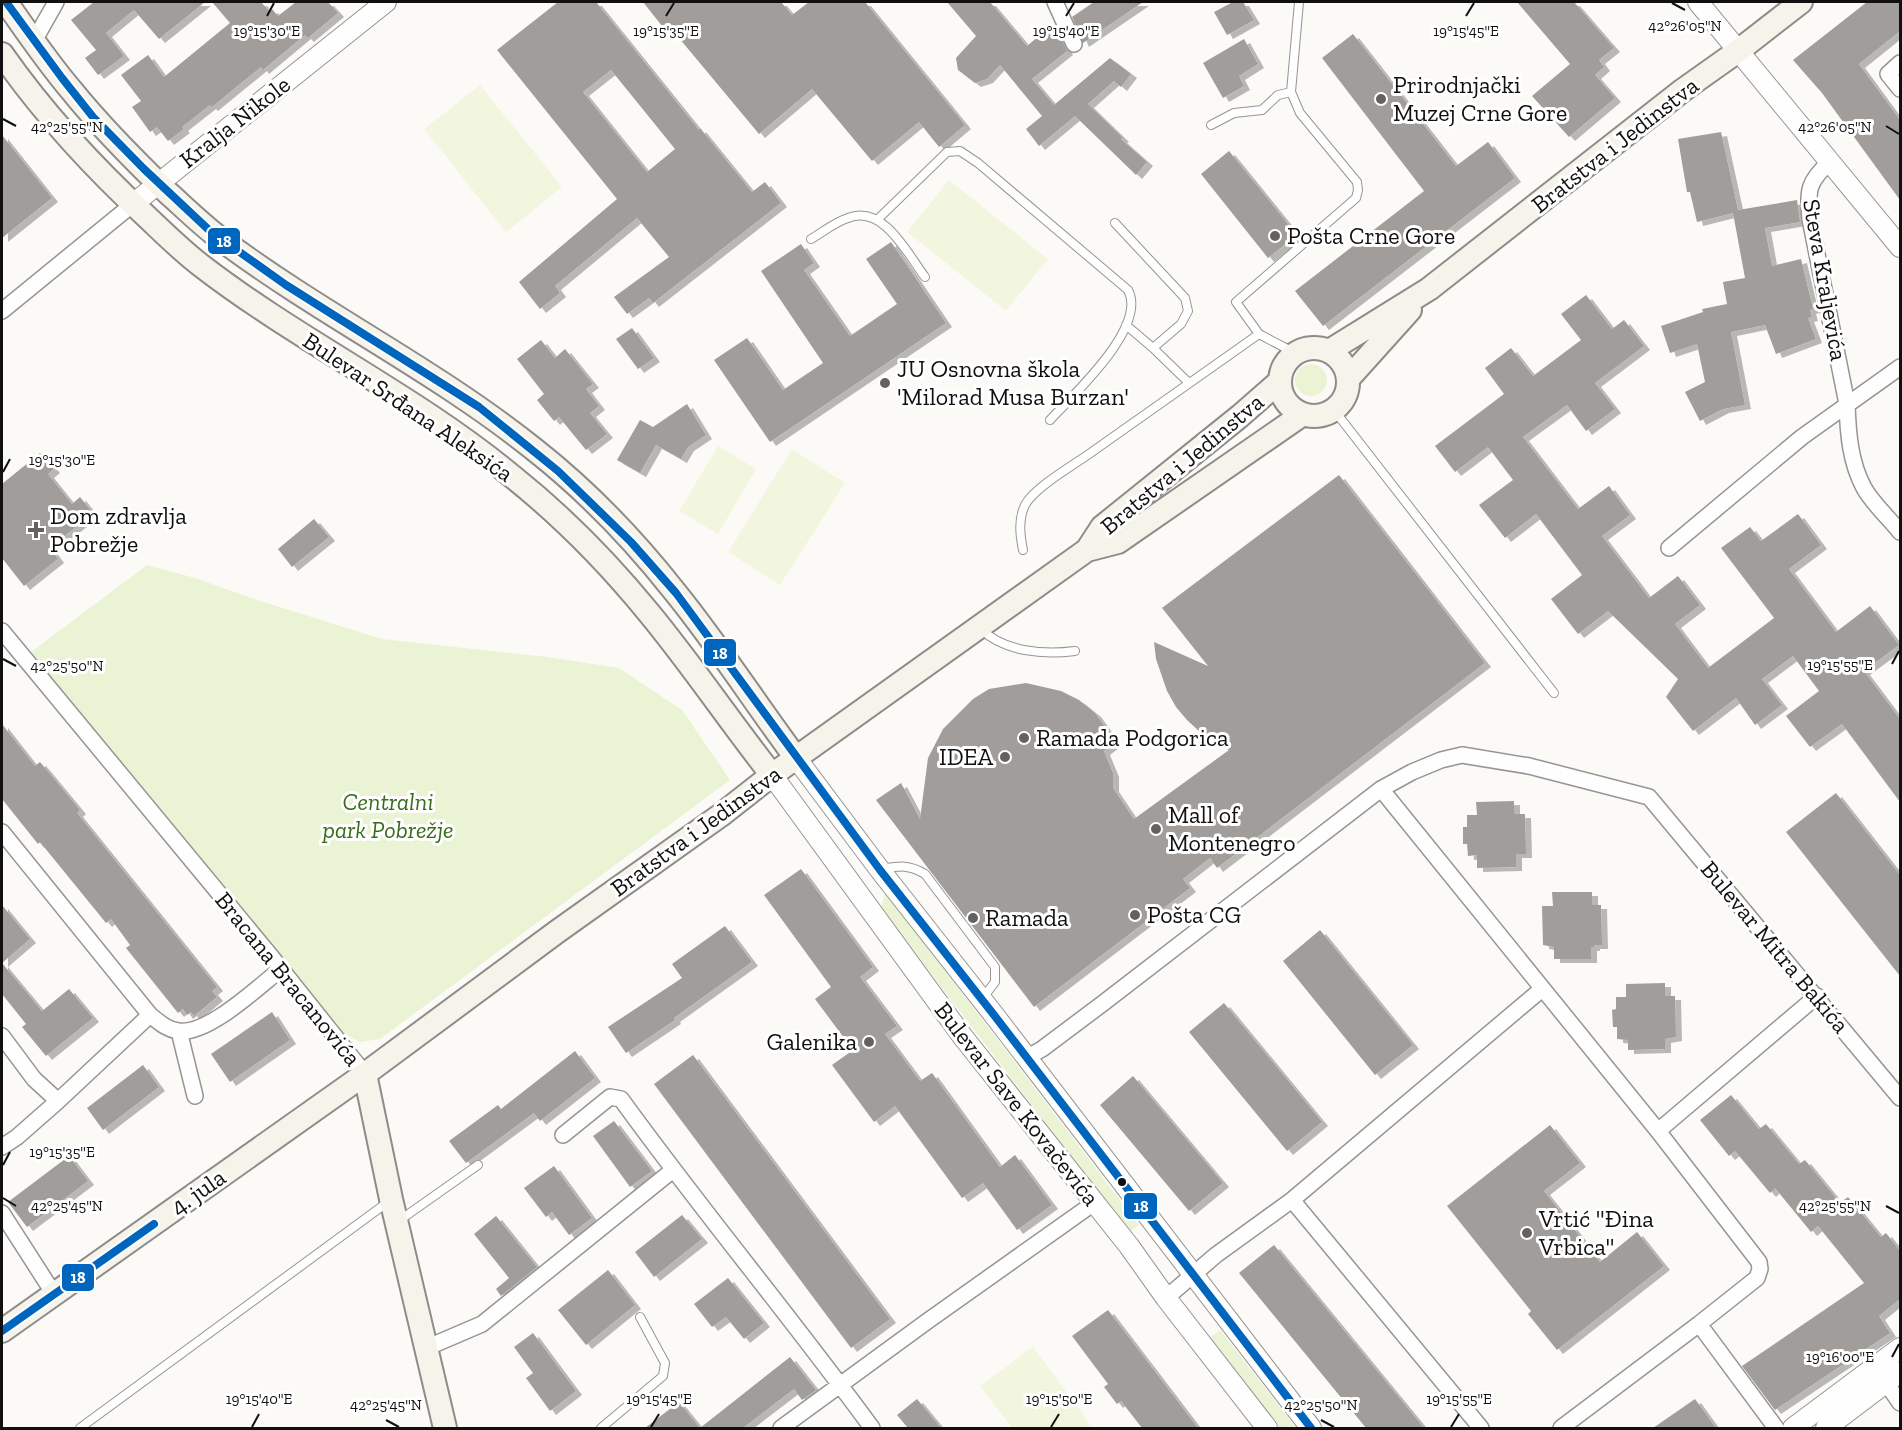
<svg xmlns="http://www.w3.org/2000/svg" width="1902" height="1430" viewBox="0 0 1902 1430" font-family="'Zilla Slab',serif">
<style>
.green{fill:#eaf3d4}
.pitch{fill:#f3f6df}
.building{fill:#a09d9b;fill-rule:evenodd;filter:url(#shadow)}
.lines{fill:none;stroke-linecap:round;stroke-linejoin:round}
.service-casing{stroke:#969594;stroke-width:10}
.minor-casing{stroke:#969594;stroke-width:18}
.tertiary-casing{stroke:#969594;stroke-width:22}
.secondary-casing{stroke:#8d8c8a;stroke-width:26}
.service{stroke:#fffefe;stroke-width:8}
.minor{stroke:#fffefe;stroke-width:15}
.tertiary{stroke:#fffefe;stroke-width:20}
.secondary{stroke:#f6f3eb;stroke-width:22}
.bus-1-casing{stroke:#fff;stroke-width:12}
.bus-1{stroke:#0065bd;stroke-width:8}
.ticks{fill:none;stroke:#101010;stroke-width:2}
.poi-dot{fill:#636260;stroke:#fff;stroke-width:2}
.bus-dot{fill:#101010;stroke:#fff;stroke-width:2}
.labels{text-anchor:middle;stroke-width:6;stroke-linejoin:round;paint-order:stroke}
.poi-label{font-size:24px;fill:#101010;stroke:#fff;text-anchor:start}
.street-label{font-size:24px;fill:#101010;stroke:#fff}
.park-label{font-size:24px;font-style:italic;fill:#376d1b;stroke:#fff}
.ticks-label{font-size:15px;text-anchor:middle;fill:#101010;stroke:#fff;stroke-width:6;stroke-linejoin:round;paint-order:stroke}
.line-badge{stroke:#fff;stroke-width:2}
.badge-label{font-size:16px;text-anchor:middle;font-weight:bold;fill:#fff}
</style>
<defs>
<filter id="shadow"><feDropShadow dx="6" dy="4" stdDeviation="0" flood-color="#0004"/></filter>
</defs>
<rect width="100%" height="100%" fill="#fcfaf6"/>
<path class="green" d="M1295 380a16 16 0 1 1 32 0a16 16 0 1 1-32 0Z
M147 565 195 578 257 600 382 639 547 657 619 668 682 710 730 780 380 1039 360 1042 337 1030 31 652Z
M885 892 1139 1225 1130 1232 881 909Z
M1220 1330 1296 1428H1279L1210 1338Z"/>
<path class="pitch" d="M480 85 562 187 506 232 424 129Z
M949 180 1048 259 1006 311 907 232Z
M718 446 756 469 718 534 679 511Z
M792 449 845 483 780 585 728 552Z
M1033 1347 1093 1428H1012L980 1386Z"/>
<path class="building" d="M94 2H205L159 39 134 10 106 33 124 56 98 75 85 58 96 50 71 20Z
M212 2H261L269 11 272 9 278 16 296 2H328L338 13 308 38 305 35 263 70 261 67 212 107 210 105 182 127 184 129 168 141 157 127 150 132 132 107 141 101 121 75 148 55 164 77 230 23Z
M558 2H596L699 130 700 128 752 192 765 182 781 203 653 303 649 298 627 314 614 297 669 257 637 218 555 286 560 293 540 309 519 282 617 199 497 50ZM611 70 675 149 647 172 583 92Z
M643 2H781L792 15 809 2H865L965 125 939 147 919 122 872 161 812 89 759 134 674 32 670 36Z
M947 2H990L1027 46 1052 25 1056 28 1067 51 1032 79 1054 105 1110 58 1131 74 1121 87 1114 81 1088 104 1123 138 1121 139 1147 162 1136 175 1075 116 1039 146 1026 129 1042 116 1000 65 987 79 975 83 958 70 956 58 976 36Z
M1094 2H1143L1083 43 1072 17Z
M1233 2H1243L1254 20 1227 35 1214 12Z
M1517 2H1574L1614 48 1599 60 1604 67 1595 75 1615 98 1569 137 1532 96 1570 64Z
M1867 2H1900V31L1859 64 1900 120V200L1822 93 1793 60Z
M1353 34 1456 166 1488 142 1515 178 1323 326 1295 291 1424 191 1322 58Z
M1244 39 1258 64 1239 76 1244 86 1223 98 1203 63Z
M1721 132 1738 210 1797 200 1800 222 1765 228 1772 266 1801 259 1813 309 1810 310 1812 317 1808 318 1816 339 1776 354 1765 325 1731 332 1745 405 1723 409 1700 421 1685 392 1705 382 1697 344 1670 353 1661 326 1703 312 1702 309 1727 304 1723 282 1745 278 1733 213 1697 222 1690 192H1687L1678 139Z
M2 135 52 198 2 238Z
M1229 151 1297 235 1268 258 1201 174Z
M891 242 946 323 770 442 714 360 747 338 783 390 823 363 761 271 801 244 814 263 804 270 850 336 897 304 866 259Z
M1586 295 1612 329 1624 320 1644 346 1595 383 1615 409 1586 431 1567 405 1523 437 1578 509 1609 486 1630 515 1602 536 1649 598 1678 576 1700 605 1675 624 1708 668 1774 618 1721 548 1750 527 1761 541 1798 514 1821 545 1789 569 1836 632 1870 606 1899 645 1864 671 1900 719V802L1842 724 1810 747 1786 716 1819 691 1793 656 1762 679 1782 705 1755 725 1736 698 1693 731 1666 697 1678 679 1608 611 1578 634 1551 599 1582 575 1536 514 1505 538 1479 505 1513 480 1488 447 1455 472 1435 446 1504 394 1485 368 1511 348 1533 376 1581 340 1561 314Z
M632 328 654 358 638 369 616 339Z
M541 340 555 358 565 349 593 384 586 389 599 406 590 413 607 434 586 450 559 417 554 421 537 400 544 394 517 359Z
M687 404 706 435 688 447 681 459 656 445 640 473 617 460 640 420 653 427Z
M40 453 54 469 48 474 72 504 80 497 93 513 50 548 58 559 24 586 2 558V484Z
M1339 475 1485 663 1217 868 1210 858 1183 879 1190 888 1034 1007 876 800 901 783 920 819 928 758 943 729 973 699 989 689 1026 683 1061 691 1079 700 1095 713 1108 731 1113 744 1104 751 1113 773V788L1134 819 1229 750 1200 732 1187 720 1176 707 1167 691 1156 659 1154 642 1208 666 1162 608Z
M314 519 329 537 292 567 278 549Z
M2 724 35 766 40 762 51 775 80 810 77 813 217 987 212 991 217 997 194 1016 191 1012 187 1015 183 1009 178 1013 126 948 130 945 111 919 106 923 40 842 38 844 2 799Z
M1836 793 1900 875V976L1786 832Z
M1514 801V814H1525L1526 854H1516V867L1477 868V855L1468 856 1467 844H1463V827H1467V815H1477L1476 802Z
M801 869 873 967 860 977 897 1026 885 1034 920 1081 932 1073 1000 1167 1015 1155 1052 1205 1017 1230 983 1183 962 1198 895 1106 874 1122 832 1065 853 1050 815 999 831 987 764 895Z
M1552 892H1592V905H1601L1602 945H1594V947H1591V959H1554V947L1543 945 1542 906H1553Z
M2 905 30 939 2 963Z
M725 926 752 962 674 1018 675 1020 626 1053 608 1027 682 978 672 964Z
M1320 930 1413 1045 1375 1075 1283 961Z
M2 963 42 1011 69 989 93 1018 46 1056 22 1027 26 1024 2 994Z
M1665 983V996H1675L1676 1037 1665 1039V1049L1628 1050V1040L1617 1039V1027H1613L1612 1010 1616 1009V997H1626V984Z
M1224 1003 1322 1122 1287 1151 1189 1032Z
M272 1012 290 1040 230 1082 211 1054Z
M575 1051 595 1078 540 1121 534 1113 466 1163 449 1141 498 1105 501 1109Z
M693 1055 890 1319 851 1348 654 1084Z
M143 1065 159 1087 103 1130 87 1108Z
M1133 1076 1223 1183 1189 1211 1100 1105Z
M1731 1095 1759 1129 1766 1124 1799 1164 1805 1160 1840 1203 1848 1197 1881 1237 1886 1233 1900 1251V1299L1879 1316 1890 1333 1775 1410 1742 1366 1864 1283 1818 1226 1811 1232 1775 1188 1770 1193 1735 1151 1729 1156 1700 1120Z
M614 1121 652 1171 630 1187 593 1136Z
M1550 1125 1580 1163 1544 1191 1600 1262 1637 1232 1664 1266 1557 1350 1528 1314 1531 1311 1447 1206Z
M69 1156 88 1181 27 1227 8 1202Z
M554 1166 592 1218 569 1235 552 1212 546 1217 524 1188Z
M682 1215 702 1239 654 1277 635 1252Z
M496 1216 537 1267 501 1296 496 1289 509 1278 474 1234Z
M1274 1245 1424 1428H1366L1239 1273Z
M608 1270 635 1305 586 1345 558 1310Z
M728 1278 764 1323 744 1339 726 1317 712 1327 694 1304Z
M1108 1310 1150 1365 1198 1428H1142L1121 1401 1117 1404 1104 1387 1108 1384 1072 1336Z
M533 1333 576 1391 550 1411 526 1378 533 1373 514 1347Z
M790 1357 816 1390 802 1400 794 1389 743 1428H645L679 1402 700 1428Z
M917 1399 941 1428H908L897 1415Z
M1695 1399 1716 1428H1653Z"/>
<g class="lines">
<defs>
<path id="service" d="M1211 125 1234 113 1262 110 1278 95 1291 92
M878 219 947 152 960 151 978 163 1128 290C1148 327 1073 395 1050 420
M1115 223 1185 298 1188 311 1181 324 1153 348
M811 239C823 232 835 222 848 218 883 204 907 253 925 277
M1126 325 1153 348 1189 383
M1259 334 1236 302 1356 198 1358 190 1357 182 1300 113 1291 92 1299 2
M1334 410 1554 693
M1023 550C1020 535 1018 520 1025 505 1034 488 1072 466 1089 454 1146 414 1202 374 1259 334L1295 353
M981 629C1004 652 1044 655 1075 651
M882 869C899 866 909 864 925 874L995 967V982L982 999
M400 1220 478 1165
M80 1428 388 1202
M601 1428 663 1376 665 1363 640 1317"/>
<path id="minor" d="M1055 2 1074 44
M34 41 56 2
M1900 63 1888 74 1900 89
M1830 162C1808 181 1807 191 1810 219L1847 404C1848 433 1850 462 1864 488 1873 504 1889 518 1900 532
M2 311 133 204
M1669 548 1802 437 1900 367
M2 631 270 955 365 1074
M1381 789 1658 1131 1759 1262 1760 1269 1757 1278 1699 1324 1561 1428
M2 832 150 1015C159 1022 166 1029 178 1031 207 1036 258 987 281 969
M179 1031 195 1096
M2 1036 34 1079 58 1101
M1026 1058 1042 1049 1102 1004 1381 789 1412 772 1441 760 1462 755 1529 766 1649 797 1900 1098
M1658 1131 1817 996
M563 1135 610 1097 621 1099C702 1211 791 1317 872 1428
M2 1147 17 1137 58 1101 150 1015
M1292 1200 1481 1428
M2 1213 54 1294
M1166 1298 1216 1255 1292 1200 1542 989
M1699 1324 1776 1428
M426 1348 482 1324 673 1170
M1880 1374 1900 1403
M781 1428 929 1320 1094 1203"/>
<path id="tertiary" d="M1698 2 1900 247
M133 204 386 2
M796 758 880 870 994 1015 1311 1428
M772 775 963 1037 1129 1246 1166 1298 1267 1428
M1793 1428 1900 1348
M1826 1428 1900 1372"/>
<path id="secondary" d="M6 2C27 32 48 63 72 91 101 127 134 160 167 192 186 209 205 228 226 243 326 317 438 372 535 450 587 491 634 540 675 592 718 645 755 703 796 758
M2 54C44 114 93 167 147 217 165 234 183 252 203 267 302 343 417 397 513 477 563 517 609 564 649 613 692 665 730 722 772 775
M1280 382a34 34 0 1 1 68 0a34 34 0 1 1-68 0Z
M1329 351 1429 289 1683 90 1738 51 1801 2
M1348 379 1410 310
M1087 550 1102 527 1240 416 1280 381
M365 1074 391 1199 445 1428
M2 1331 365 1074 558 931 721 815 772 775 1087 550 1118 542 1303 414"/>
</defs>
<use href="#service" class="service-casing"/>
<use href="#minor" class="minor-casing"/>
<use href="#tertiary" class="tertiary-casing"/>
<use href="#secondary" class="secondary-casing"/>
<use href="#service" class="service"/>
<use href="#minor" class="minor"/>
<use href="#tertiary" class="tertiary"/>
<use href="#secondary" class="secondary"/>
<defs>
<path id="bus-1" d="M6 2 62 78 93 117 144 169 210 231 286 285 479 407 558 471 631 542 676 593 880 870 994 1015 1311 1428
M2 1331 154 1224"/>
</defs>
<use href="#bus-1" class="bus-1-casing"/>
<use href="#bus-1" class="bus-1"/>
</g>
<path class="ticks" d="M1672 3 1685 10M267 16 274 3M666 16 674 3M1066 16 1074 3M1466 16 1474 3M3 119 16 126M1886 126 1899 134M3 472 10 459M3 659 16 666M1892 664 1899 651M3 1165 10 1152M3 1198 16 1206M1886 1206 1899 1213M1892 1357 1899 1344M386 1420 399 1427M1321 1420 1334 1427M252 1427 259 1414M651 1427 659 1414M1051 1427 1059 1414M1451 1427 1459 1414"/>
<g class="poi-dot">
<circle cx="1381" cy="99" r="6"/>
<circle cx="1275" cy="236" r="6"/>
<circle cx="885" cy="383" r="6"/>
<path d="M33 521h6v6h6v6h-6v6h-6v-6h-6v-6h6z"/>
<circle cx="1024" cy="738" r="6"/>
<circle cx="1005" cy="757" r="6"/>
<circle cx="1156" cy="829" r="6"/>
<circle cx="1135" cy="915" r="6"/>
<circle cx="973" cy="918" r="6"/>
<circle cx="869" cy="1042" r="6"/>
<circle cx="1527" cy="1233" r="6"/>
</g>
<circle class="bus-dot" cx="1122" cy="1182" r="5"/>
<g class="labels">
<g class="poi-label">
<text x="1393" y="93">Prirodnjački<tspan x="1393" dy="28">Muzej Crne Gore</tspan></text>
<text x="1287" y="244">Pošta Crne Gore</text>
<text x="897" y="377">JU Osnovna škola<tspan x="897" dy="28">'Milorad Musa Burzan'</tspan></text>
<text x="50" y="524">Dom zdravlja<tspan x="50" dy="28">Pobrežje</tspan></text>
<text x="1036" y="746">Ramada Podgorica</text>
<text x="993" y="765" text-anchor="end">IDEA</text>
<text x="1168" y="823">Mall of<tspan x="1168" dy="28">Montenegro</tspan></text>
<text x="1147" y="923">Pošta CG</text>
<text x="985" y="926">Ramada</text>
<text x="857" y="1050" text-anchor="end">Galenika</text>
<text x="1539" y="1227">Vrtić "Đina<tspan x="1539" dy="28">Vrbica"</tspan></text>
</g>
<g class="street-label">
<text transform="translate(235 122) rotate(-38)" y="8">Kralja Nikole</text>
<text transform="translate(1615 145) rotate(-38)" y="8">Bratstva i Jedinstva</text>
<text transform="translate(1825 280) rotate(80)" y="8">Steva Kraljevića</text>
<text transform="translate(408 407) rotate(34)" y="8">Bulevar Srđana Aleksića</text>
<text transform="translate(1182 464) rotate(-40)" y="8">Bratstva i Jedinstva</text>
<text transform="translate(696 831) rotate(-36)" y="8">Bratstva i Jedinstva</text>
<text transform="translate(1775 947) rotate(50)" y="8">Bulevar Mitra Bakića</text>
<text transform="translate(288 979) rotate(51)" y="8">Bracana Bracanovića</text>
<text transform="translate(1017 1104) rotate(52)" y="8">Bulevar Save Kovačevića</text>
<text transform="translate(198 1192) rotate(-35)" y="8">4. jula</text>
</g>
<g class="park-label">
<text x="388" y="810">Centralni<tspan x="388" dy="28">park Pobrežje</tspan></text>
</g>
</g>
<g class="ticks-label">
<text x="1685" y="31">42°26'05"N</text>
<text x="267" y="36">19°15'30"E</text>
<text x="666" y="36">19°15'35"E</text>
<text x="1066" y="36">19°15'40"E</text>
<text x="1466" y="36">19°15'45"E</text>
<text x="67" y="132">42°25'55"N</text>
<text x="1835" y="132">42°26'05"N</text>
<text x="62" y="465">19°15'30"E</text>
<text x="1840" y="670">19°15'55"E</text>
<text x="67" y="671">42°25'50"N</text>
<text x="62" y="1157">19°15'35"E</text>
<text x="67" y="1211">42°25'45"N</text>
<text x="1835" y="1211">42°25'55"N</text>
<text x="1840" y="1362">19°16'00"E</text>
<text x="259" y="1404">19°15'40"E</text>
<text x="659" y="1404">19°15'45"E</text>
<text x="1059" y="1404">19°15'50"E</text>
<text x="1459" y="1404">19°15'55"E</text>
<text x="386" y="1410">42°25'45"N</text>
<text x="1321" y="1410">42°25'50"N</text>
</g>
<g class="line-badge">
<rect x="207" y="227" width="34" height="28" rx="6" fill="#0065bd"/>
<rect x="703" y="638" width="34" height="29" rx="6" fill="#0065bd"/>
<rect x="1123" y="1192" width="35" height="28" rx="6" fill="#0065bd"/>
<rect x="61" y="1263" width="34" height="29" rx="6" fill="#0065bd"/>
</g>
<g class="badge-label">
<text x="224" y="247">18</text>
<text x="720" y="659">18</text>
<text x="1141" y="1212">18</text>
<text x="78" y="1283">18</text>
</g>
<rect width="1902" height="1430" fill="none" stroke="#101010" stroke-width="6"/>
</svg>
